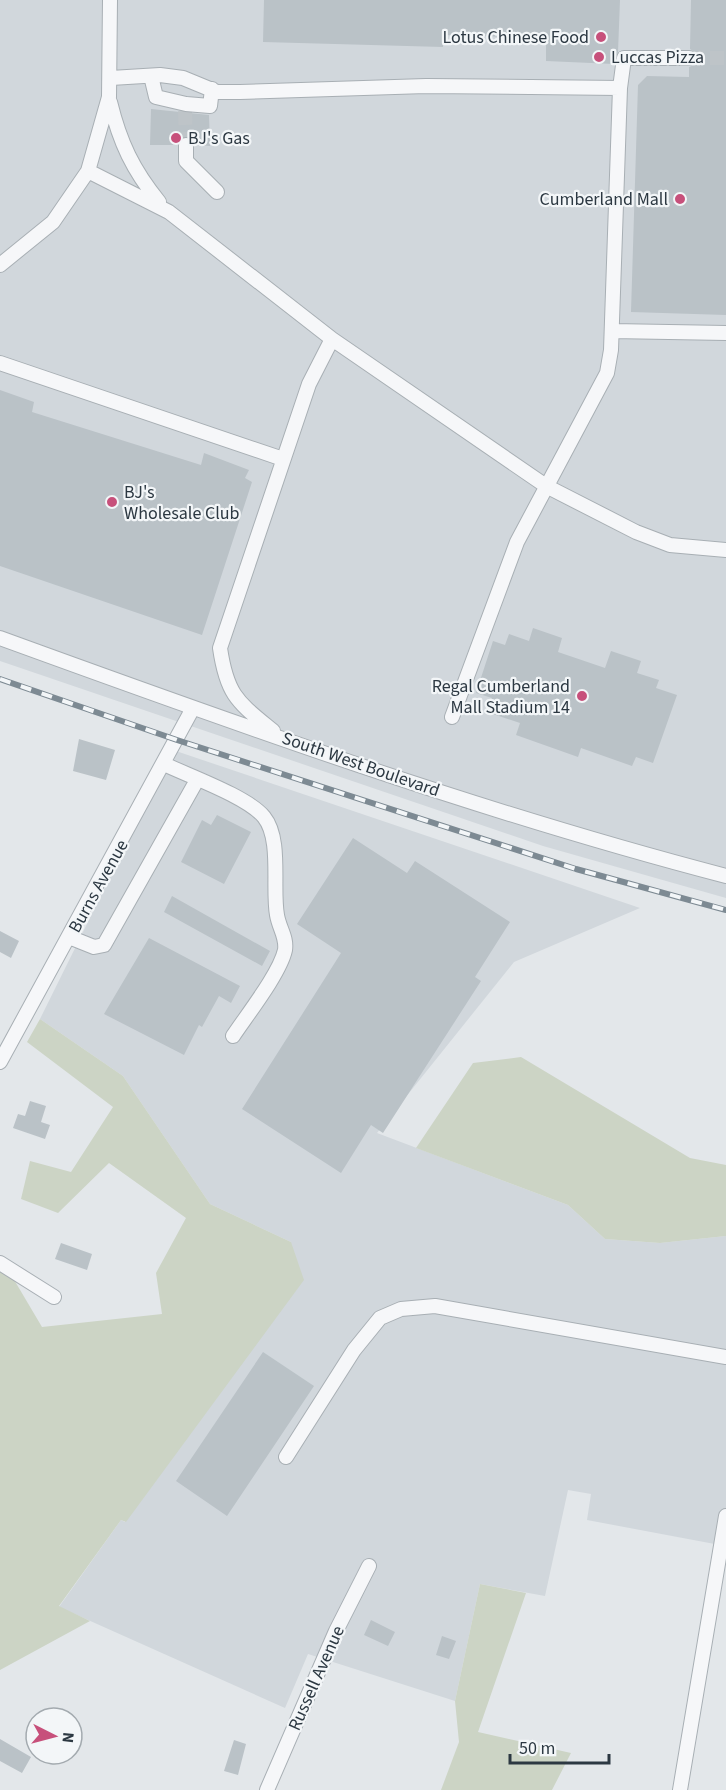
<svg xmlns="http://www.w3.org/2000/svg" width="726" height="1790" viewBox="0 0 726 1790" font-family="'Source Sans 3',sans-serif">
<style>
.built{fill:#d1d7dc}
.green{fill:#ccd4c5}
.building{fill:#bac2c7}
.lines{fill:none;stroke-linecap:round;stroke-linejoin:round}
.minor-tunnel{stroke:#bec4c8;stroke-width:14;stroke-dasharray:14 7;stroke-linecap:butt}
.minor-casing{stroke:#a8afb4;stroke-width:16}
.minor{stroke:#f6f7f9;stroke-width:14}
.rail-casing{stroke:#7d8a93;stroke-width:6}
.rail{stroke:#f3f6f8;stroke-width:4;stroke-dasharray:11;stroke-linecap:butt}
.poi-dot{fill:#c7507b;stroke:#f3f6f8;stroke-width:2}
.labels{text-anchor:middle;stroke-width:4.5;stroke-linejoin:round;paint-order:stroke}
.poi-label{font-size:18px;fill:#2c3842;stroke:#f3f6f8;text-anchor:end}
.street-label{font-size:18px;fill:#2c3842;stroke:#f3f6f8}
</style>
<rect width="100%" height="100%" fill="#e3e7ea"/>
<path class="built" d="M0 0H726V898L543 846 0 661Z
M173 750 640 908 514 962 377 1133 568 1205 605 1239 660 1243 726 1236V1519L720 1545 587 1520 591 1494 568 1490 545 1596 480 1584 455 1701 308 1654 285 1708 59 1607 121 1520 125 1522 291 1242 210 1204 123 1076 40 1019Z"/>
<path class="green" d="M40 1019 123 1076 210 1204 291 1242 304 1280 126 1522 121 1520 59 1606 90 1621 0 1670V1271L13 1278 42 1327 162 1314 156 1273 186 1218 109 1163 58 1213 21 1199 30 1161 71 1172 113 1107 27 1042Z
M521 1057 690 1158 726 1165V1236L660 1243 605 1239 568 1205 416 1148 473 1063Z
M480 1584 526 1593 478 1732 571 1753 552 1790H441L459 1742 455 1701Z"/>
<path class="building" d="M264 0H620L618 52 614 64 546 61V38L443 35V47L263 42Z
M691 0H726V315L631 312 638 85 647 76 689 77V67L694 65 698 59 696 53 690 49Z
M151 109 209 115 210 146 195 145 193 140 187 136 181 138 177 145H150Z
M0 390 34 402 32 412 201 465 204 453 249 470 245 478 252 482 202 635 0 566Z
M533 628 562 638 558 652 605 668 611 651 641 661 637 673 659 680 656 688 677 695 653 763 636 757 632 766 581 748 578 757 516 735 520 723 487 712 492 698 476 693 493 641 505 645 509 634 529 641Z
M79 739 115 750 106 780 73 771Z
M217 815 251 832 224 884 181 862 202 820 211 825Z
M353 838 407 873 415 861 510 922 475 977 481 981 383 1133 371 1125 341 1173 242 1109 341 953 297 924Z
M172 896 270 951 262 966 164 912Z
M0 931 19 941 11 958 0 952Z
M149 938 240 986 231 1003 219 996 202 1027 199 1025 184 1055 104 1014Z
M30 1101 46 1106 41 1122 50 1125 45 1139 13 1128 18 1114 25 1116Z
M61 1243 92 1254 87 1270 55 1259Z
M263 1352 314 1386 227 1516 176 1481Z
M371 1620 395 1632 388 1646 364 1635Z
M442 1636 456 1641 449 1659 436 1655Z
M0 1739 31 1757 22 1773 0 1761Z
M234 1740 246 1744 238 1775 224 1771Z"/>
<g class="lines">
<path class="minor-tunnel" d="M689 58H726
M185 111 186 145"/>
<defs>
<path id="minor" d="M151 76 156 97 186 104 210 106 212 89
M111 78 160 75 183 78 217 92H240L426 86 620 88 611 350 607 373 517 542 452 717
M620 88 624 58H689
M110 102C120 143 133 170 159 202
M186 145V161L217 192
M88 171 169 212 332 339 546 486 636 532 670 545 726 550
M0 265 53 222 88 171 109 97 110 0
M612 331 726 333
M0 363 283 459
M0 638C239 725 480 812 726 876
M273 731C238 702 227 696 220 648L309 384 332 339
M164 764C189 776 248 797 264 817 282 839 272 888 277 915 279 928 287 937 285 950 280 973 247 1015 233 1036
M69 937 94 947 104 945 197 780
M0 1062 193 708
M0 1263 54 1297
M286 1457 354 1350 380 1318 401 1309 435 1306 726 1357
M267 1790 336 1631 369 1566
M680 1790 726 1516"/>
</defs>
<use href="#minor" class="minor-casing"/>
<use href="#minor" class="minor"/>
<defs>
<path id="rail" d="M0 679 177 740 576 869 726 910"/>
</defs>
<use href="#rail" class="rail-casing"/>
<use href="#rail" class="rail"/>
</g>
<g class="poi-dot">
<circle cx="601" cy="37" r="6"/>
<circle cx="599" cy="57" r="6"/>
<circle cx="176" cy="138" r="6"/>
<circle cx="680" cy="199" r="6"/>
<circle cx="112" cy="502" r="6"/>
<circle cx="582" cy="696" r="6"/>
</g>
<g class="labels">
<g class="poi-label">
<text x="589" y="43">Lotus Chinese Food</text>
<text x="611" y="63" text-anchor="start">Luccas Pizza</text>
<text x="188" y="144" text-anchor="start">BJ's Gas</text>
<text x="668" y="205">Cumberland Mall</text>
<text x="124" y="498" text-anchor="start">BJ's<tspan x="124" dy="21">Wholesale Club</tspan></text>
<text x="570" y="692">Regal Cumberland<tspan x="570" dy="21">Mall Stadium 14</tspan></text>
</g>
<g class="street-label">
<text transform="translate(361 764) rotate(19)" y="6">South West Boulevard</text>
<text transform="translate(98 886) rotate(-61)" y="6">Burns Avenue</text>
<text transform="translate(316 1678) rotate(-66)" y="6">Russell Avenue</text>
</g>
</g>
<g transform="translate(54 1736) rotate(96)"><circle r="28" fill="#f3f6f8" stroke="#a3aaaf" stroke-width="1.5"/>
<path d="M0-4.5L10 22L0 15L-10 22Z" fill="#c7507b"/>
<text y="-9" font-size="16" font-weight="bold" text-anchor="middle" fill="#2c3842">N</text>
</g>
<path d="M510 1754v9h99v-9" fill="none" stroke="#2c3842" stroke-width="3"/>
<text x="519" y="1754" font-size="18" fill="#2c3842" stroke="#f3f6f8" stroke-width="4.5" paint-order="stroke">50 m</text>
</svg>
